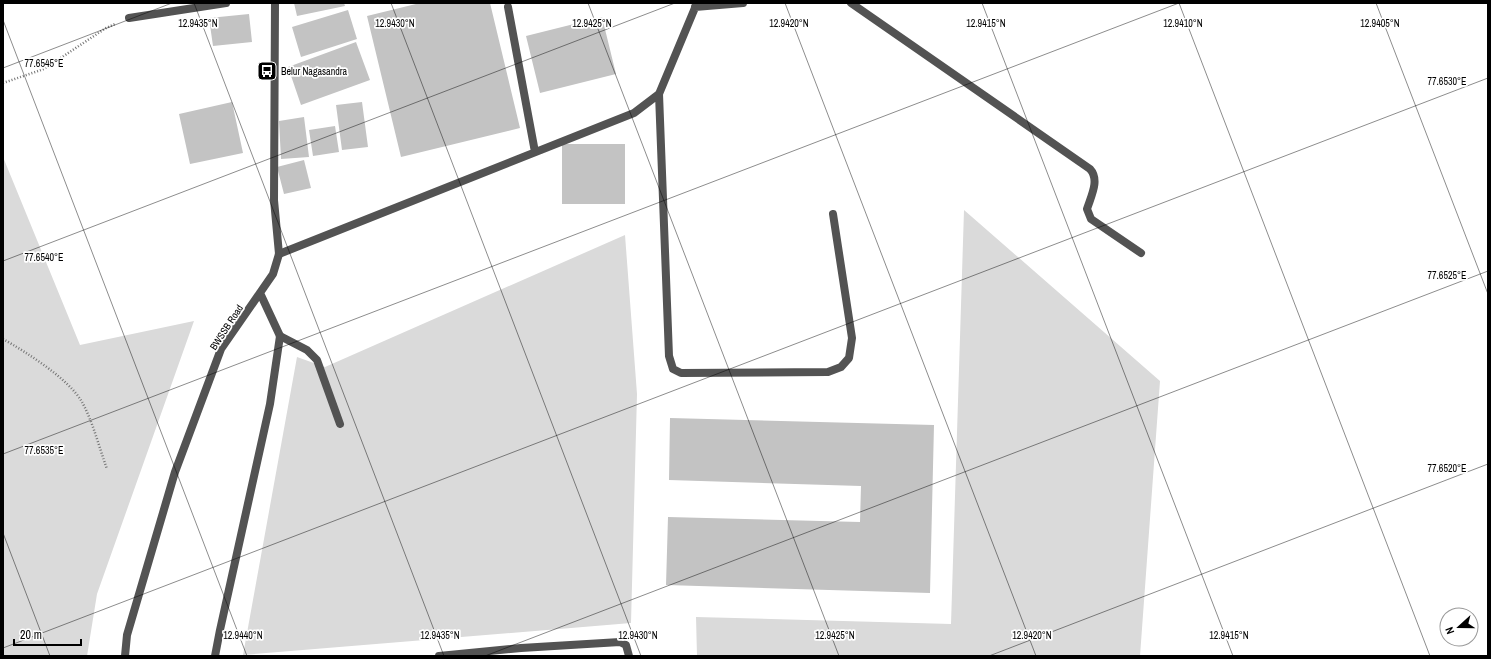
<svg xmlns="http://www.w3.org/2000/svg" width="1491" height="659" viewBox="0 0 1491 659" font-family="'Archivo Narrow',sans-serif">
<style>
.green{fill:#dadada}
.building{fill:#c3c3c3}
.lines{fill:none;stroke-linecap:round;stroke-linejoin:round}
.path{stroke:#757575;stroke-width:2.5;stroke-dasharray:1 2;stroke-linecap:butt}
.lane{stroke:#535353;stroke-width:8}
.street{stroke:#535353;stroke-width:8}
.ticks{fill:none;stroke:#000;stroke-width:1;stroke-opacity:0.45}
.labels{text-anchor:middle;stroke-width:3.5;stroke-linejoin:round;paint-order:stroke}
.poi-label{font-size:10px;fill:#000;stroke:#fff;text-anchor:start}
.street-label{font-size:10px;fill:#000;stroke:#fff}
.ticks-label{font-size:10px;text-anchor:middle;fill:#000;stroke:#fff;stroke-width:3.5;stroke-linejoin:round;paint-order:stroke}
</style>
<rect width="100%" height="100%" fill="#fff"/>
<path class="green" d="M3 157 80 345 194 321 97 594 87 656H3Z
M964 210 1160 381 1140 656H697L696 617 951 624Z
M625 235 637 394 631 623 243 655 297 357 325 367Z"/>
<path class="building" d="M294 3H344L345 6 297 16Z
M420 3H490L520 128 401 157 367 16Z
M348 10 357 39 301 57 292 27Z
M249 14 252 42 213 46 209 18Z
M602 17 616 74 540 93 526 36Z
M356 42 370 80 301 105 288 67Z
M232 102 243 153 190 164 179 114Z
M362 102 368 147 342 150 336 105Z
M304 117 309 157 281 159 279 121Z
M335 126 339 152 313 156 309 130Z
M562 144H625V204H562Z
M304 160 311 188 284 194 277 167Z
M670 418 934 425 930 593 666 585 668 517 860 522 861 486 669 480Z"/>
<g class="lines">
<path class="path" d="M3 83 44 69 106 28 115 24
M3 339C26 352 69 379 82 402 93 422 99 447 107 469"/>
<path class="lane" d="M851 3 1090 169C1100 180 1091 196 1087 209L1091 219 1141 253
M508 7 535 152
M695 7 743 3
M129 18 226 3
M659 94 669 356 673 369 681 373 828 372 841 367 849 358 852 338 833 214
M279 254 634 113 659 94 697 3
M280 336 307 350 317 360 340 424"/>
<path class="street" d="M125 656 127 635 175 472 221 349 273 274 279 254 274 200 275 3
M215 656 220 630 270 404 280 336 260 293
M439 656 521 648 620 642 626 645 629 656"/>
</g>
<path class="ticks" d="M194 3 444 656M391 3 641 656M588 3 839 656M785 3 1036 656M982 3 1233 656M1179 3 1430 656M1376 3 1488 294M3 20 247 656M3 68 172 3M3 261 675 3M3 454 1179 3M3 533 50 656M3 648 1488 78M485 656 1488 271M989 656 1488 464"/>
<defs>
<symbol id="bus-square" viewBox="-11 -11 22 22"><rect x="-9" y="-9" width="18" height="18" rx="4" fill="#000" stroke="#fff"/><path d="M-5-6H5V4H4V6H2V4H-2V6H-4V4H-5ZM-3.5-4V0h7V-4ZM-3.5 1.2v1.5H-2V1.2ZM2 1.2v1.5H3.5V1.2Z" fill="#fff"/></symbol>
</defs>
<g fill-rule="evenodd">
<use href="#bus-square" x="256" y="60" width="22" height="22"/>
</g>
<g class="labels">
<g class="poi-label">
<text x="281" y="75">Belur Nagasandra</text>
</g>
<g class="street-label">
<text transform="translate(226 327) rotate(-57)" y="4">BWSSB Road</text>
</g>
</g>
<g class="ticks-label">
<text x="1183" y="27">12.9410°N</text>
<text x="198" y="27">12.9435°N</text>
<text x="395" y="27">12.9430°N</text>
<text x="592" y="27">12.9425°N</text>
<text x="789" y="27">12.9420°N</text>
<text x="986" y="27">12.9415°N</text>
<text x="1380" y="27">12.9405°N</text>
<text x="44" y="67">77.6545°E</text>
<text x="1447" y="85">77.6530°E</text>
<text x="44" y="261">77.6540°E</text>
<text x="1447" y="279">77.6525°E</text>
<text x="44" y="454">77.6535°E</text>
<text x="1447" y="472">77.6520°E</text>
<text x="243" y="639">12.9440°N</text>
<text x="440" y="639">12.9435°N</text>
<text x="638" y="639">12.9430°N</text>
<text x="835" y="639">12.9425°N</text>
<text x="1032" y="639">12.9420°N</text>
<text x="1229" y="639">12.9415°N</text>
</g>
<rect width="1491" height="659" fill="none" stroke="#000000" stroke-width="8"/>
<g transform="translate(1459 627) rotate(249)"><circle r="19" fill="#ffffff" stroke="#999999"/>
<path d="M0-3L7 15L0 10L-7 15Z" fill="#000000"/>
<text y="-6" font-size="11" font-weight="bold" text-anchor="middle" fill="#000000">N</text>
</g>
<path d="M14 639v6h67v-6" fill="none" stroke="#000000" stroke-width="2"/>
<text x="20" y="639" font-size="12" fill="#000000" stroke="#ffffff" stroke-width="3" paint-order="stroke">20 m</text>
</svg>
